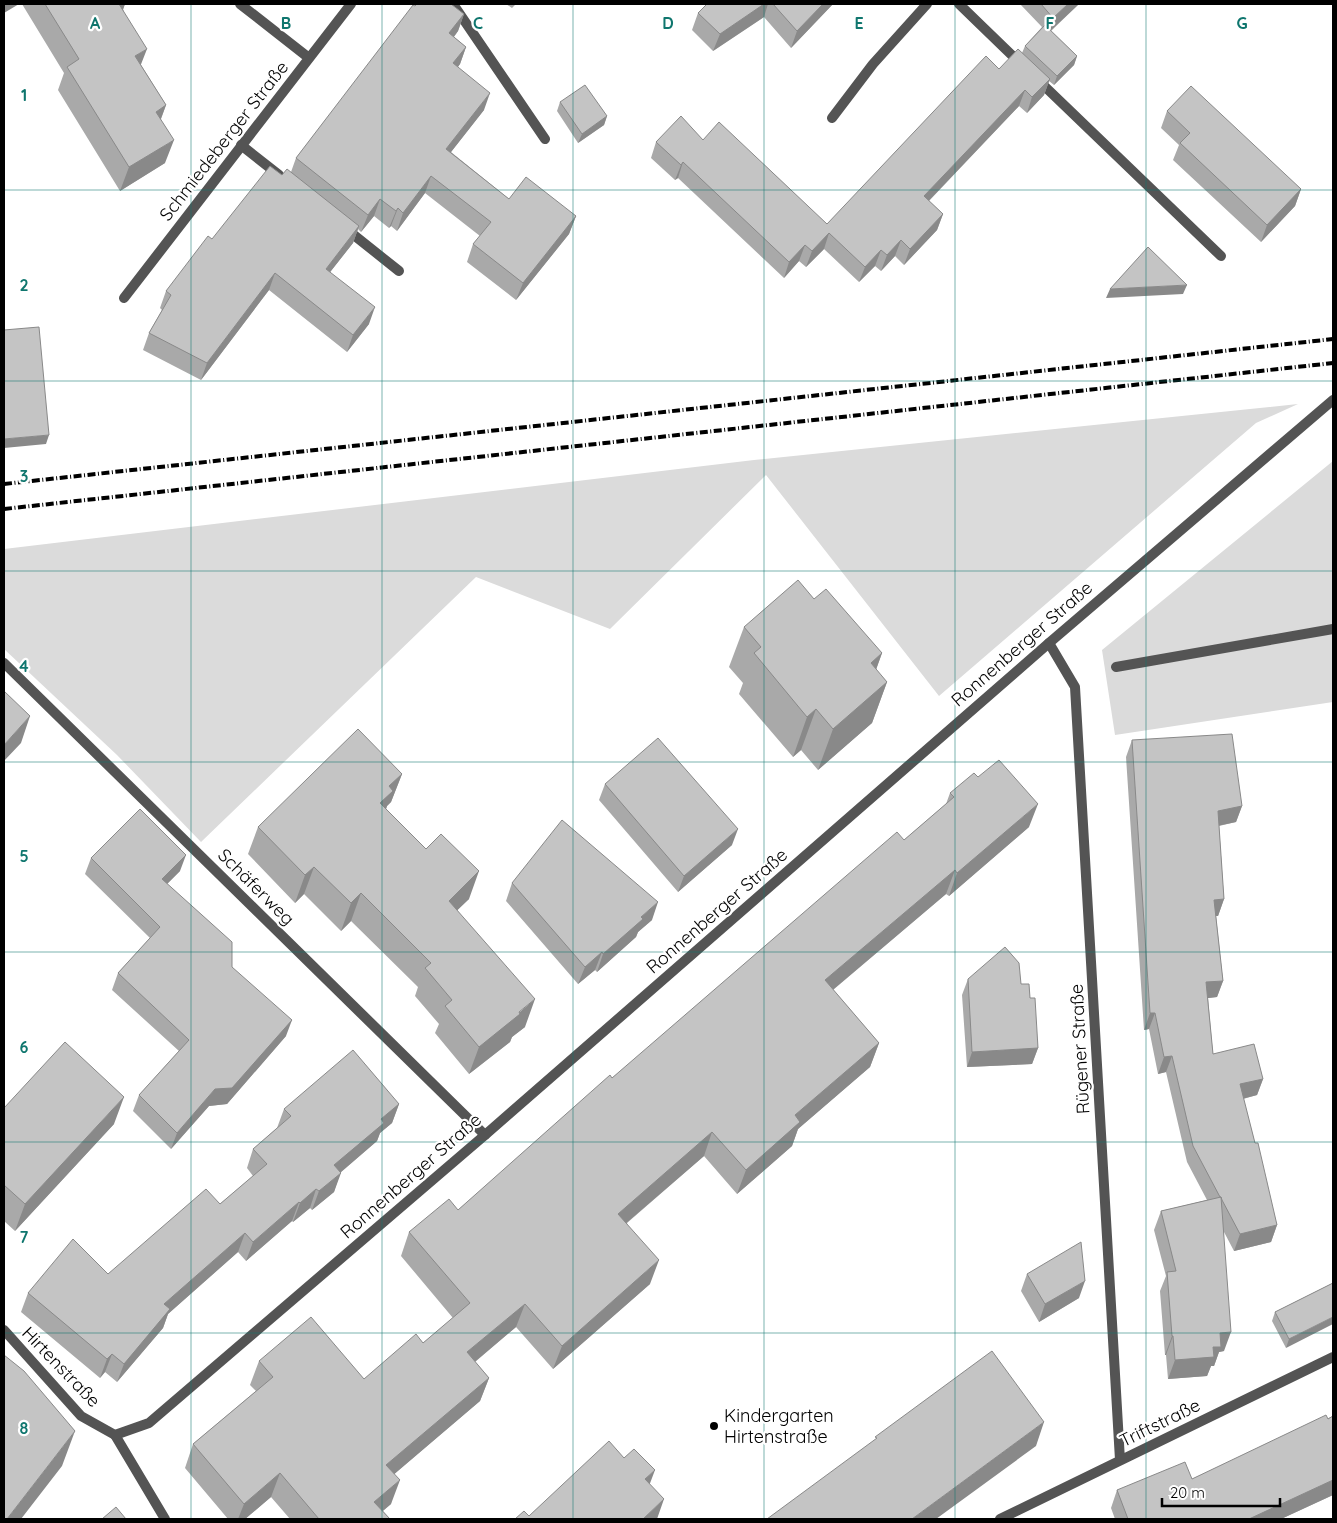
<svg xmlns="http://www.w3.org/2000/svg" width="1337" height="1523" viewBox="0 0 1337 1523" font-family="Quicksand,sans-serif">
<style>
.green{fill:#dbdbdb}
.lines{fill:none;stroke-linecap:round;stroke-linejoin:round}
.service{stroke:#545454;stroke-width:10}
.minor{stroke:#545454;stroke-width:10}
.tertiary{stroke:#545454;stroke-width:10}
.rail{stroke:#000;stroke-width:4;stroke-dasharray:8 2.5 1 2.5;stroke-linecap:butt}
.wall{fill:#a9a9a9}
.shaded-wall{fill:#898989}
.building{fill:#c4c4c4;stroke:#898989}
.grid{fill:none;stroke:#0f766e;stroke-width:1;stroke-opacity:0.55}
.poi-dot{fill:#000;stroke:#fff;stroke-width:2}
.labels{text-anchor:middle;stroke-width:4.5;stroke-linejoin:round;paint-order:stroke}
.street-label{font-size:18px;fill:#000;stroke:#fff}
.poi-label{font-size:18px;fill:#000;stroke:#fff;text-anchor:start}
.grid-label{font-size:16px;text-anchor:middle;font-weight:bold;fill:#0f766e;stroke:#fff;stroke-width:4.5;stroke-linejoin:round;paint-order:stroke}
</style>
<rect width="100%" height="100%" fill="#fff"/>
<path class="green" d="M1298 404 1256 423 939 696 766 475 610 629 476 577 201 842 117 755 4 649V549L754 460Z
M1333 461V702L1115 735 1102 650Z"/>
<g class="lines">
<path class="service" d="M453 4 545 139
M959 4 1022 65
M1038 80 1221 256
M241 145 279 175
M345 228 399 271
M4 663 485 1135
M1116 667 1333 629"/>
<path class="minor" d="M240 4 309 58
M832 118 873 64 927 4
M124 298 351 4
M1049 643 1075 687 1120 1460
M115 1435 165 1519
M1000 1519 1333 1357"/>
<path class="tertiary" d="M4 1330 81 1416 115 1435 149 1423 485 1135 1049 643 1333 400"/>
<path class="rail" d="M4 484 1333 339
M4 509 1333 363"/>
</g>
<path class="wall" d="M22 4H125L123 9 141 65 166 105 161 119 165 163 120 191 58 90 64 73Z
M506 4H516L512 8Z
M707 4H833L791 48 764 17 713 51 692 30 698 13Z
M1020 4H1079L1051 31 1077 56 1074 65 1054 85 1049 81 1044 95 1027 113 1019 106 929 201 943 214 937 230 904 265 895 256 881 271 875 266 859 282 824 249 806 267 799 261 784 278 678 178 675 180 651 158 656 142 703 140 827 224 999 69 1022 53 1025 46 1042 27Z
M415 6 464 14 458 31 454 37 466 47 460 64 458 67 484 110 451 152 509 199 576 216 569 234 516 300 467 262 473 244 480 236 425 193 397 231 391 226 389 228 374 216 361 232 358 229 353 243 330 272 369 324 347 352 269 290 201 380 143 350 149 333 162 310 160 308 166 291 212 239 282 175 291 172 296 158Z
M560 102 607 116 604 125 578 143 557 111Z
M1167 111 1301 189 1295 206 1261 242 1173 160 1179 145 1161 128Z
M814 599 882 653 876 670 887 682 872 723 818 770 801 750 793 757 739 694 743 683 729 667 744 627Z
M1132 740 1242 806 1236 822 1219 826 1224 899 1218 916H1216L1223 981 1217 997 1208 998 1213 1054 1263 1079 1257 1095 1243 1099 1277 1225 1271 1242 1234 1251 1224 1232V1351L1219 1352 1214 1366H1211L1207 1376 1168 1379 1166 1355H1165L1160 1291 1166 1276 1154 1230 1161 1211 1207 1200 1187 1162 1166 1072 1158 1074 1149 1029 1144 1030 1126 757Z
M402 774 391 802 387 806 386 809 469 899 457 910 525 1027 512 1037 510 1042 469 1074 435 1033 439 1024 415 996 418 987 351 921 341 931 304 894 295 903 248 854 258 827Z
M605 784 732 845 678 892 599 800Z
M950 793 1029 827 949 896 946 894 833 990 879 1043 870 1067 798 1129 792 1146 737 1194 704 1156 627 1223 650 1284 553 1369 516 1327 475 1362 489 1378 480 1401 394 1474 391 1504 383 1511 390 1519H290L271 1497 245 1519H228L185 1468 193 1444 256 1391 250 1385 259 1361 364 1379 423 1343 453 1318 401 1256 409 1232 458 1210 612 1078 904 840 946 804Z
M91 858 180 871 167 884 232 967 286 1036 227 1104 209 1106 171 1149 133 1111 139 1095 179 1051 112 990 118 973 150 938 85 874Z
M512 883 652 920 638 932 636 937 597 972 595 970 578 984 506 901Z
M968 979 1021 984 1030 998 1038 1048 1032 1064 967 1067 962 995Z
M399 1104 392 1123 380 1133 377 1141 340 1173 334 1192 312 1210 310 1208 293 1222 292 1221 246 1261 238 1252 168 1314 163 1328 117 1382 105 1372 100 1378 21 1312 28 1293 108 1274 220 1204 253 1176 247 1168 253 1149 277 1128 284 1109Z
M4 1108 114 1124 15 1231 4 1221Z
M1027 1274 1079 1298 1039 1322 1021 1291Z
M1333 1283 1286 1348 1272 1321 1275 1312Z
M1333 1416V1496V1495L1281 1519H1115L1111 1508 1117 1490 1192 1479Z"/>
<path class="shaded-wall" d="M4 4H19L4 13Z
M120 4H125L118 24 111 28Z
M764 4H768L764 17 713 51 720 34Z
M823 4H833L791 48 797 31Z
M1068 4H1079L1048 33 1053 18Z
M464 14 458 31 443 51 449 33Z
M466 47 460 64 447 81 453 63Z
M147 49 138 72 135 56Z
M1077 56 1074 65 1054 85 1057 76Z
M1050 79 1044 95 1027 113 1032 97Z
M1025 90 1019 106 918 212 924 196Z
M490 93 484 110 440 166 446 149Z
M166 105 157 129 156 112Z
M607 116 604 125 578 143 582 134Z
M174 140 165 163 120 191 129 167Z
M683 162 678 178 675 180 681 165Z
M431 176 425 193 397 231 403 213Z
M1301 189 1295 206 1261 242 1267 225Z
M380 199 374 216 361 232 368 215Z
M398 208 391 226 389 228 396 211Z
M943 214 937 230 904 265 910 249Z
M576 216 569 234 516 300 523 283Z
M359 226 353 243 320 285 326 269Z
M829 233 824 249 806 267 812 251Z
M901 240 895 256 881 271 887 255Z
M805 245 799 261 784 278 789 262Z
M881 250 875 266 859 282 865 267Z
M275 273 269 290 201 380 207 363Z
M1187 285 1183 294 1106 298 1110 289Z
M375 307 369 324 347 352 353 335Z
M49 435 46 444 4 448V439Z
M882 653 867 694 871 663Z
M887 682 872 723 818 770 833 729Z
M816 709 801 750 793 757 807 717Z
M30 716 21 743 4 761V745Z
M402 774 391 802 387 806 383 818 380 803 389 786Z
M1038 804 1029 827 949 896 957 873Z
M1242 806 1236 822 1212 827 1218 811Z
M738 829 732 845 678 892 684 876Z
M186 855 180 871 156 895 162 879Z
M314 867 304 894 295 903 305 875Z
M955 870 946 894 816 1004 825 980Z
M479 871 469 899 439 928 449 901Z
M361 893 351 921 341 931 351 903Z
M1224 899 1218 916H1208L1214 900Z
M658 902 652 920 638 932 636 937 597 972 603 954 641 917Z
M602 952 595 970 578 984 585 967Z
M1223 981 1217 997 1200 999 1206 982Z
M535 999 525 1027 512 1037 510 1042 469 1074 479 1047Z
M1150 1013H1155L1149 1029 1144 1030Z
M292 1020 286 1036 227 1104 209 1106 171 1149 177 1133 215 1089Z
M879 1043 870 1067 798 1129 792 1146 737 1194 746 1170 795 1115Z
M1038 1048 1032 1064 967 1067 972 1052Z
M1172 1056 1166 1072 1158 1074 1164 1057Z
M1263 1079 1257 1095 1234 1101 1240 1084Z
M124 1097 114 1124 15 1231 25 1204Z
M399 1104 392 1123 380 1133 377 1141 327 1184 334 1165 381 1119Z
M712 1132 704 1156 610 1237 618 1214Z
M341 1173 334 1192 312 1210 319 1191Z
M316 1189 310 1208 293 1222 300 1203Z
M299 1202 292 1221 246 1261 253 1242Z
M1277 1225 1271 1242 1234 1251 1240 1234Z
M245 1233 238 1252 168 1314 163 1328 117 1382 124 1364 164 1304Z
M659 1260 650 1284 553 1369 562 1346Z
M1085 1281 1079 1298 1039 1322 1045 1304Z
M525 1304 516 1327 458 1376 467 1352Z
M1333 1317V1324L1286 1348 1289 1339Z
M1231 1332 1224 1351 1219 1352 1214 1366H1211L1207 1376 1168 1379 1175 1360 1220 1333Z
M1172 1336H1173L1166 1355H1165Z
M112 1354 105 1372 100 1378 107 1359Z
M489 1378 480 1401 378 1488 386 1465Z
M1044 1422 1036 1446 936 1519H912Z
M75 1431 62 1466 21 1519H7Z
M655 1470 646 1494 645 1479Z
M280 1473 271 1497 245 1519H238L244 1504Z
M400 1480 391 1504 373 1519 374 1502Z
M1333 1480V1495L1281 1519H1249Z
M664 1499 657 1519H643Z"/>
<path class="building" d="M45 4H120H119L147 49 135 56 166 105 156 112 174 140 129 167 67 67 79 59Z
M417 4H451L464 14 449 33 466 47 453 63 490 93 446 149 509 199 526 177 576 216 523 283 473 244 491 222 431 176 403 213 398 208 396 211 380 199 368 215 296 158 413 5 415 6Z
M707 4H764L720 34 698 13Z
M773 4H823L797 31Z
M1041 4H1068L1053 18Z
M1045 25 1077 56 1057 76 1025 46Z
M1018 49 1050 79 1032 97 1025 90 924 196 943 214 910 249 901 240 887 255 881 250 865 267 829 233 812 251 805 245 789 262 683 162 681 165 656 142 681 116 703 140 719 122 827 224 986 56 999 69Z
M585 85 607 116 582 134 560 102Z
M1191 86 1301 189 1267 225 1180 143 1190 133 1167 111Z
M270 166 282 175 287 169 359 226 326 269 375 307 353 335 275 273 207 363 149 333 171 295 166 291 208 236 212 239Z
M1148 247 1187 285 1110 289Z
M39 327 49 435 4 439V330Z
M798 580 814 599 826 589 882 653 871 663 887 682 833 729 816 709 807 717 754 653 761 647 744 627Z
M4 691 30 716 4 745Z
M358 729 402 774 389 786 393 791 380 803 426 849 441 834 479 871 449 901 535 999 519 1012 520 1014 479 1047 445 1006 452 1000 425 968 431 963 361 893 351 903 314 867 305 875 258 827Z
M1232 734 1242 806 1218 811 1224 899 1214 900 1223 981 1206 982 1213 1054 1254 1044 1263 1079 1240 1084 1255 1143H1258L1277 1225 1240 1234 1222 1200 1221 1197H1220L1193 1146 1172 1056 1164 1057 1155 1013H1150L1132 740Z
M658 738 738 829 684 876 605 784Z
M999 760 1038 804 957 873 955 870 825 980 879 1043 795 1115 800 1122 746 1170 712 1132 618 1214 659 1260 562 1346 525 1304 467 1352 489 1378 386 1465 400 1480 374 1502 390 1519H319L280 1473 244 1504 193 1444 273 1377 259 1361 311 1317 364 1379 416 1334 423 1343 470 1303 409 1232 449 1199 458 1210 610 1075 612 1078 897 832 904 840 954 797 950 793 974 773 978 777Z
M140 809 186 855 162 879 232 942V967L292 1020 232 1088 215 1089 177 1133 139 1095 189 1040 118 973 160 927 91 858Z
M562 820 658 902 641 917 643 919 603 954 602 952 585 967 512 883Z
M1005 947 1019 963 1021 984H1029L1030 998H1035L1038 1048 972 1052 968 979Z
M65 1042 124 1097 25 1204 4 1185V1108Z
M353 1050 399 1104 381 1119 384 1123 334 1165 341 1173 319 1191 316 1189 300 1203 299 1202 253 1242 245 1233 164 1304 170 1309 124 1364 112 1354 107 1359 28 1293 73 1239 108 1274 206 1189 220 1204 267 1164 253 1149 291 1116 284 1109Z
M1221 1197 1231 1332 1220 1333 1221 1347H1213L1214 1357 1175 1360 1173 1336H1172L1167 1272 1176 1271 1161 1211Z
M1081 1242 1085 1281 1045 1304 1027 1274Z
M1333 1283V1317L1289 1339 1275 1312Z
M992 1351 1044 1422 912 1519H767L877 1438 875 1437Z
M4 1355 24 1371 75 1431 7 1519H4Z
M1326 1415 1328 1419 1333 1416V1480L1249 1519H1128L1117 1490 1185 1462 1192 1479Z
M609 1441 624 1458 634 1449 655 1470 645 1479 664 1499 643 1519H515L524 1511 529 1516Z
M116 1507 126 1519H102Z"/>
<path class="grid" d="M191 4V1519M382 4V1519M573 4V1519M764 4V1519M955 4V1519M1146 4V1519M4 190H1333M4 381H1333M4 571H1333M4 762H1333M4 952H1333M4 1142H1333M4 1333H1333"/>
<circle class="poi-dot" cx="714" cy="1426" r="5"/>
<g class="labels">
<g class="street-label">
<text transform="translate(224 141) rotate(-52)" y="6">Schmiedeberger Straße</text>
<text transform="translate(1022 644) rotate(-41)" y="6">Ronnenberger Straße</text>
<text transform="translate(256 887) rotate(45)" y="6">Schäferweg</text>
<text transform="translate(717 911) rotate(-41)" y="6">Ronnenberger Straße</text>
<text transform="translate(1080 1049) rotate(-93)" y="6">Rügener Straße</text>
<text transform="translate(411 1176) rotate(-41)" y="6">Ronnenberger Straße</text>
<text transform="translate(61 1367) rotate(46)" y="6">Hirtenstraße</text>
<text transform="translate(1160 1423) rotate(-26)" y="6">Triftstraße</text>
</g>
<g class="poi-label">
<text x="724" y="1422">Kindergarten<tspan x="724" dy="21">Hirtenstraße</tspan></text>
</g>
</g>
<g class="grid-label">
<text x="95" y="29">A</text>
<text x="286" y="29">B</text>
<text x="478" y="29">C</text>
<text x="668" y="29">D</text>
<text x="859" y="29">E</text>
<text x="1050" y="29">F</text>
<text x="1242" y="29">G</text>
<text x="24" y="101">1</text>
<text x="24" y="291">2</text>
<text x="24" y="482">3</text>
<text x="24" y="672">4</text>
<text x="24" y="862">5</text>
<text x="24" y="1053">6</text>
<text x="24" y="1243">7</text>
<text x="24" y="1434">8</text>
</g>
<rect width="1337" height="1523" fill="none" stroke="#000000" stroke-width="10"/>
<path d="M1162 1498v8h118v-8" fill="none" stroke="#000000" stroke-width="2.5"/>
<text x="1170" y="1498" font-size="15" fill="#000000" stroke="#ffffff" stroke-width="4" paint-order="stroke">20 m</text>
</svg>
